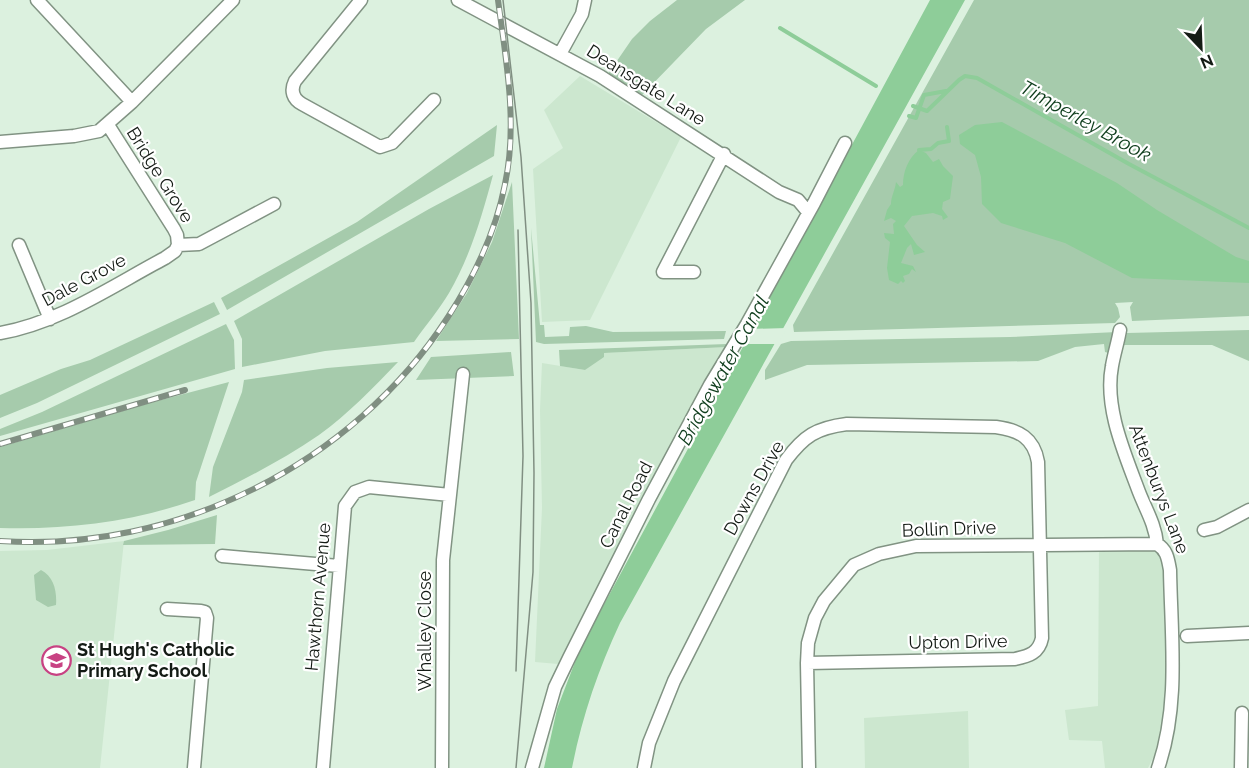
<svg xmlns="http://www.w3.org/2000/svg" width="1249" height="768" viewBox="0 0 1249 768" font-family="Raleway,sans-serif">
<style>
.built{fill:#cce7cf}
.green{fill:#a6cbac}
.water{fill:#8ecd99}
.pier{fill:#dcf1df}
.lines{fill:none;stroke-linecap:round;stroke-linejoin:round}
.stream{stroke:#8ecd99;stroke-width:4}
.street-casing{stroke:#819383;stroke-width:15}
.street{stroke:#fff;stroke-width:12}
.tram{stroke:#808f82;stroke-width:1.5}
.rail-casing{stroke:#808f82;stroke-width:6}
.rail{stroke:#fff;stroke-width:4;stroke-dasharray:11;stroke-linecap:butt}
.labels{text-anchor:middle;stroke-width:4.5;stroke-linejoin:round;paint-order:stroke}
.street-label{font-size:18px;fill:#141b15;stroke:#fff}
.poi-label{font-size:18px;font-weight:bold;fill:#141b15;stroke:#fff;text-anchor:start}
.water-label{font-size:20px;font-style:italic;fill:#0e3d1c;stroke:#fff}
</style>
<rect width="100%" height="100%" fill="#dcf1df"/>
<path class="built" d="M580 76 681 137 590 320 542 322 533 169 563 148 544 110Z
M727 347 640 508 582 618 562 663 558 664 535 662 542 508 540 410 542 363 585 370 604 353Z
M124 541 100 768H0V551L47 550Z
M1099 546 1159 549 1168 571 1167 720 1156 752 1148 768H1105L1102 741 1069 740 1065 710 1098 706Z
M968 711 969 768H865L864 718Z"/>
<path class="green" d="M677 0H745L706 29 641 96 608 74 632 39 650 21Z
M974 0H1249V316L1132 321 1130 307 1133 302 1115 303 1118 308 1120 317 1115 323 794 332 793 325Z
M497 125 494 156 227 310 221 298 357 222Z
M493 175C482 216 470 257 449 293 439 310 425 326 414 342L325 351 242 367V339L234 321 429 209Z
M512 182 519 339 436 341 467 293 492 242Z
M531 228 540 325H544L545 337 569 336 570 327 586 326 613 332 726 331 724 339 544 344 536 342Z
M214 302 220 314 37 403 0 418V395L61 369 90 360Z
M226 324 234 340 235 369 0 436V429L42 412Z
M1249 330V361L1212 345H1124L1127 333Z
M1117 332 1112 354 1105 352 1104 344 1075 347 1038 361 807 365 765 380V370L781 344 791 341 1010 337Z
M727 344V347L604 353V357L585 370 560 366 559 350Z
M511 352 514 376 416 380 431 357Z
M398 362C373 388 348 414 319 435 284 459 247 478 209 497L213 467 242 392 244 380 327 368Z
M229 382 196 482 195 500C132 522 66 530 0 528V447L146 404Z
M217 515 215 544 123 545 124 541 168 530Z
M41 570C54 577 57 591 56 605L48 607 36 600 34 575Z"/>
<path class="water" d="M930 0H965L620 623C598 670 582 717 572 768H544L557 709 580 649Z
M1002 122 1117 183 1157 210 1236 257 1249 261V283L1132 278 1065 243 1001 223 982 204 981 177 975 155 960 144 959 135 975 125Z
M919 150 926 153 933 162 939 159 943 166 953 176 950 199 943 202 942 209 948 217 943 220 942 216 933 213 912 216 904 226 917 245 925 252 914 255 911 244 907 248 901 263 913 266 916 272 912 269 909 274 903 276 905 281 903 283 901 281 898 284 889 280 887 268 890 242 885 238 884 233 894 234 893 224 896 221 891 218 884 221 887 210 891 204C891 196 895 191 896 182L900 187 903 185C903 172 908 158 919 150Z"/>
<path class="pier" d="M787 328 778 344H741L749 329Z"/>
<g class="lines">
<path class="stream" d="M780 28 876 86
M913 106 927 111 959 80 965 76 977 78 1129 164 1249 228
M909 116 916 118 924 95 946 91
M919 150 931 149 938 143 949 141 947 127"/>
<defs>
<path id="street" d="M37 0 132 102
M361 0 295 81C290 91 293 99 302 104L380 147 392 143 434 100
M458 0 600 76 779 192 798 200 808 212
M560 54 582 14 585 0
M108 125 174 229 177 235 178 245
M0 142 74 136 99 131 132 102 233 0
M19 245 50 319
M178 245 199 244 274 204
M694 272H663L724 154
M1120 330C1118 342 1114 354 1112 366 1104 408 1125 454 1139 492 1146 510 1155 524 1157 544 1167 550 1168 559 1170 570 1171 635 1180 705 1158 768
M0 333C59 323 112 286 165 258L175 251 178 245
M1204 530 1217 527 1249 510
M222 556 339 566
M167 609 201 611 205 612 207 618 194 768
M1187 636 1249 633
M323 768 345 506 355 492 369 487 450 495
M442 768 443 560 463 374
M532 768 555 687 569 658 649 499 710 385 747 324 814 203 845 143
M644 768 649 743 674 681 786 460C804 436 816 428 847 424L996 427C1019 430 1034 438 1038 462L1042 638C1039 653 1029 656 1015 659L807 663
M809 768 807 663 808 643 815 618 824 601 854 565 879 554 916 546 1157 544
M1241 768 1242 713"/>
</defs>
<use href="#street" class="street-casing"/>
<use href="#street" class="street"/>
<path class="tram" d="M503 0 521 157 531 303 534 473 533 572 516 768
M516 671 523 456 518 230"/>
<defs>
<path id="rail" d="M0 444 185 390
M0 541C176 553 353 464 448 317 474 277 496 231 505 184 518 124 506 60 498 0"/>
</defs>
<use href="#rail" class="rail-casing"/>
<use href="#rail" class="rail"/>
</g>
<defs>
<symbol id="school-ring" viewBox="-11 -11 22 22"><circle r="9.5" fill="#fff" stroke="#c84283" stroke-width="1.5"/><path d="M0-5L7-2L0 1L-7-2ZM-4 1L0 2.5L4 1V4Q0 6-4 4Z" fill="#c84283"/></symbol>
</defs>
<g fill-rule="evenodd">
<use href="#school-ring" x="40" y="644" width="33" height="33"/>
</g>
<g class="labels">
<g class="street-label">
<text transform="translate(646 85) rotate(32)" y="6">Deansgate Lane</text>
<text transform="translate(160 175) rotate(58)" y="6">Bridge Grove</text>
<text transform="translate(84 280) rotate(-28)" y="6">Dale Grove</text>
<text transform="translate(754 488) rotate(-61)" y="6">Downs Drive</text>
<text transform="translate(1159 489) rotate(69)" y="6">Attenburys Lane</text>
<text transform="translate(626 505) rotate(-63)" y="6">Canal Road</text>
<text transform="translate(949 529) rotate(-2)" y="6">Bollin Drive</text>
<text transform="translate(318 597) rotate(-85)" y="6">Hawthorn Avenue</text>
<text transform="translate(425 631) rotate(-90)" y="6">Whalley Close</text>
<text transform="translate(958 642) rotate(-1)" y="6">Upton Drive</text>
</g>
<g class="poi-label">
<text x="77" y="656">St Hugh's Catholic<tspan x="77" dy="21">Primary School</tspan></text>
</g>
<g class="water-label">
<text transform="translate(1086 121) rotate(29)" y="7">Timperley Brook</text>
<text transform="translate(723 370) rotate(-61)" y="7">Bridgewater Canal</text>
</g>
</g>
<g transform="translate(1201 48) rotate(157)" stroke="#ffffff" stroke-width="4.5" paint-order="stroke">
<path d="M0-4.5L10 22L0 15L-10 22Z" fill="#141b15"/>
<text y="-9" font-size="16" font-weight="bold" text-anchor="middle" fill="#141b15">N</text>
</g>
</svg>
